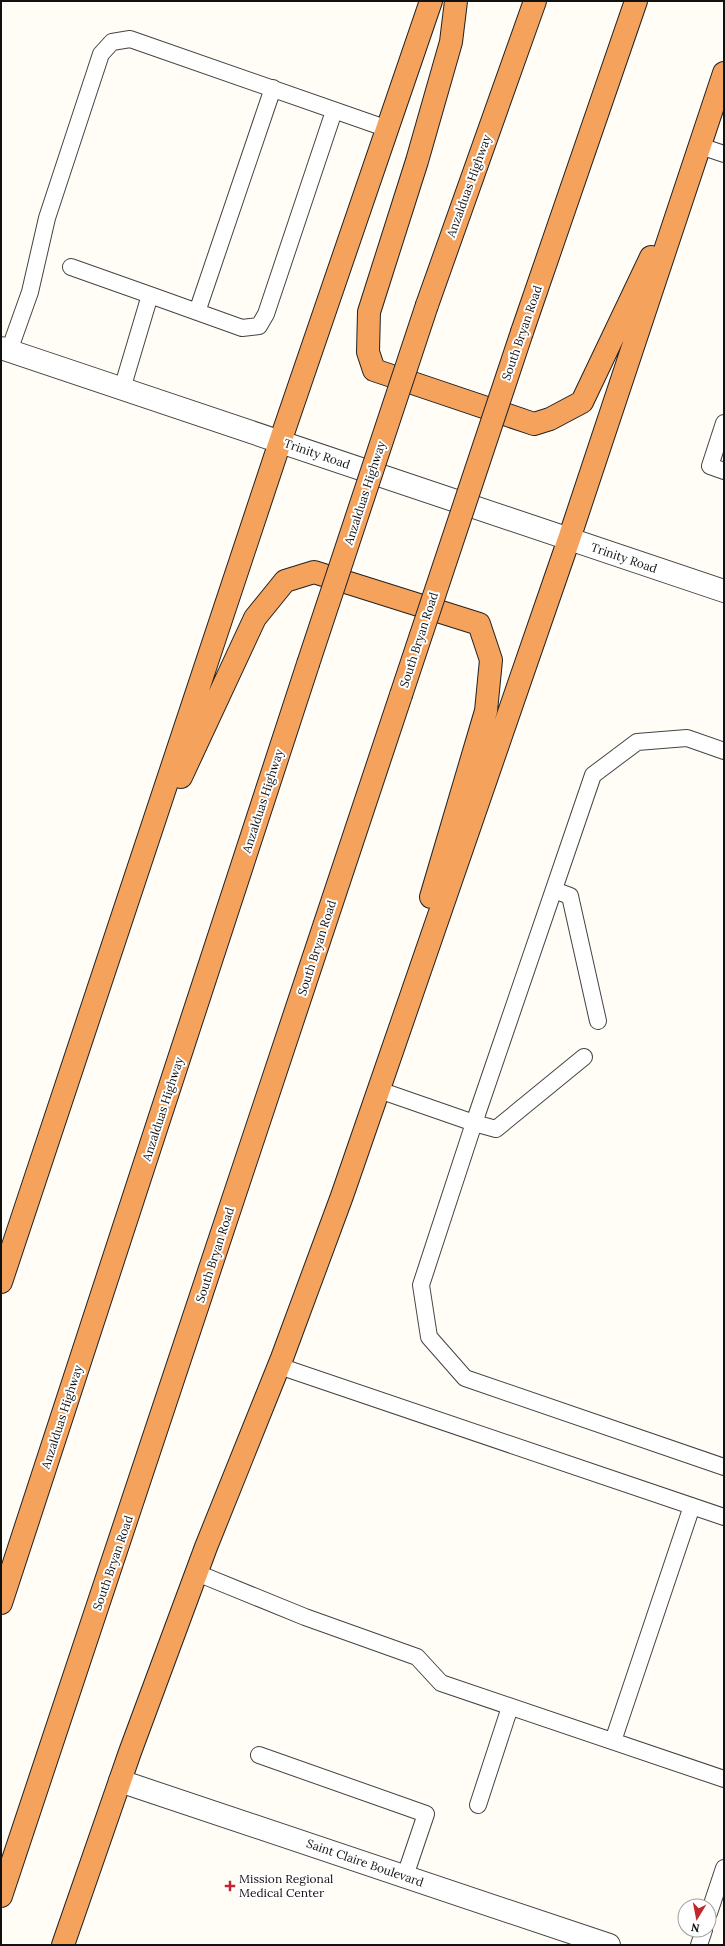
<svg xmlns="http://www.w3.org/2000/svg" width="725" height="1946" viewBox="0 0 725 1946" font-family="Lora,serif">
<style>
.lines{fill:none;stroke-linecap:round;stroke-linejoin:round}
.lane-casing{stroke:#444;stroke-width:18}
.street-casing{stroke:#444;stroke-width:24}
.highway-casing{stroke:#222;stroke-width:24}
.lane{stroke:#fff;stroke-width:16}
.street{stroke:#fff;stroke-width:22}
.highway{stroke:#f5a25d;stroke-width:22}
.highway-bridge-casing{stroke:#222;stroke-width:24;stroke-linecap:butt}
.highway-bridge{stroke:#f5a25d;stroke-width:22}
.poi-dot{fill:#c4262e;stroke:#fff;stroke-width:1.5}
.labels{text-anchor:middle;stroke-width:4;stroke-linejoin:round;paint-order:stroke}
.street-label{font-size:12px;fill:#111;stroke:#fff}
.poi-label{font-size:12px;fill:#111;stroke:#fff;text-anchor:start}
</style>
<rect width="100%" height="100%" fill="#fffdf5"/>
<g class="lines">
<defs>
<path id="lane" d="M700 146 724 154
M71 267 150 295 122 389
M150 295 242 328 259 326 266 314 334 111
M197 312 273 88
M9 351 30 292 47 218 101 54 112 42 130 39 388 129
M724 423 710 466 724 471
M554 890 570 896 598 1021
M584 1057 496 1129 474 1123 421 1285 429 1337 465 1378 724 1467
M379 1090 474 1123 593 775 637 742 687 738 724 751
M279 1366 724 1517
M197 1573 305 1617 417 1657 441 1683 724 1779
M613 1741 692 1506
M259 1755 426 1814 405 1876
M478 1805 510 1707
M709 1913 724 1868
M699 1945 704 1930"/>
<path id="street" d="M1 348 724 591
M120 1781 609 1945"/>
<path id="highway" d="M456 1 451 42 417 161 369 312 368 352 374 370 534 424 550 419 582 402 651 257
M427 305 535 1
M522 332 636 1
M181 777 255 618 285 581 314 572 479 624 491 660 486 711 431 897
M1 1282 280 442 431 1
M1 1603 308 664
M1 1896 401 695
M63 1945 130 1752 206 1547 282 1358 342 1196 569 539 724 73"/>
</defs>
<use href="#lane" class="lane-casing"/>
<use href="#street" class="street-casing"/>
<use href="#highway" class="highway-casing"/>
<use href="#lane" class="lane"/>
<use href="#street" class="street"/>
<use href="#highway" class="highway"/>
<defs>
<path id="highway-bridge" d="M308 664 427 305
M401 695 522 332"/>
</defs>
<use href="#highway-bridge" class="highway-bridge-casing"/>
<use href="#highway-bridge" class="highway-bridge"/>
</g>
<path class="poi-dot" d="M228 1880h4v4h4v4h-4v4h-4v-4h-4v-4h4z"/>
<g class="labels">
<g class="street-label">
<text transform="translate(469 186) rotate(-70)" y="4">Anzalduas Highway</text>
<text transform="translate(522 333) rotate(-71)" y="4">South Bryan Road</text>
<text transform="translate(317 454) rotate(19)" y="4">Trinity Road</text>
<text transform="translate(365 493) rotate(-72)" y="4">Anzalduas Highway</text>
<text transform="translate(624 558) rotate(19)" y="4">Trinity Road</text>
<text transform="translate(419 640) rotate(-72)" y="4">South Bryan Road</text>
<text transform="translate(263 801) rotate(-72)" y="4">Anzalduas Highway</text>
<text transform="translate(317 948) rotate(-72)" y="4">South Bryan Road</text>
<text transform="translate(163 1109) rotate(-72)" y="4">Anzalduas Highway</text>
<text transform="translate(215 1255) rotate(-72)" y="4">South Bryan Road</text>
<text transform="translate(62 1417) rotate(-72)" y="4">Anzalduas Highway</text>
<text transform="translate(113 1563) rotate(-71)" y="4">South Bryan Road</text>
<text transform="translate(365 1863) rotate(19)" y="4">Saint Claire Boulevard</text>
</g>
<g class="poi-label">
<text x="239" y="1883">Mission Regional<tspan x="239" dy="14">Medical Center</tspan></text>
</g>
</g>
<rect width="725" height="1946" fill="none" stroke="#111111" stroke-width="4"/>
<g transform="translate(697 1918) rotate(190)"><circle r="19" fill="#ffffff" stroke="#a0a0a0"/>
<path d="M0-3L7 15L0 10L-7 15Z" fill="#c4262e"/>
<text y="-6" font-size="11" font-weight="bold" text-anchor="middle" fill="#111111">N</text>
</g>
</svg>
